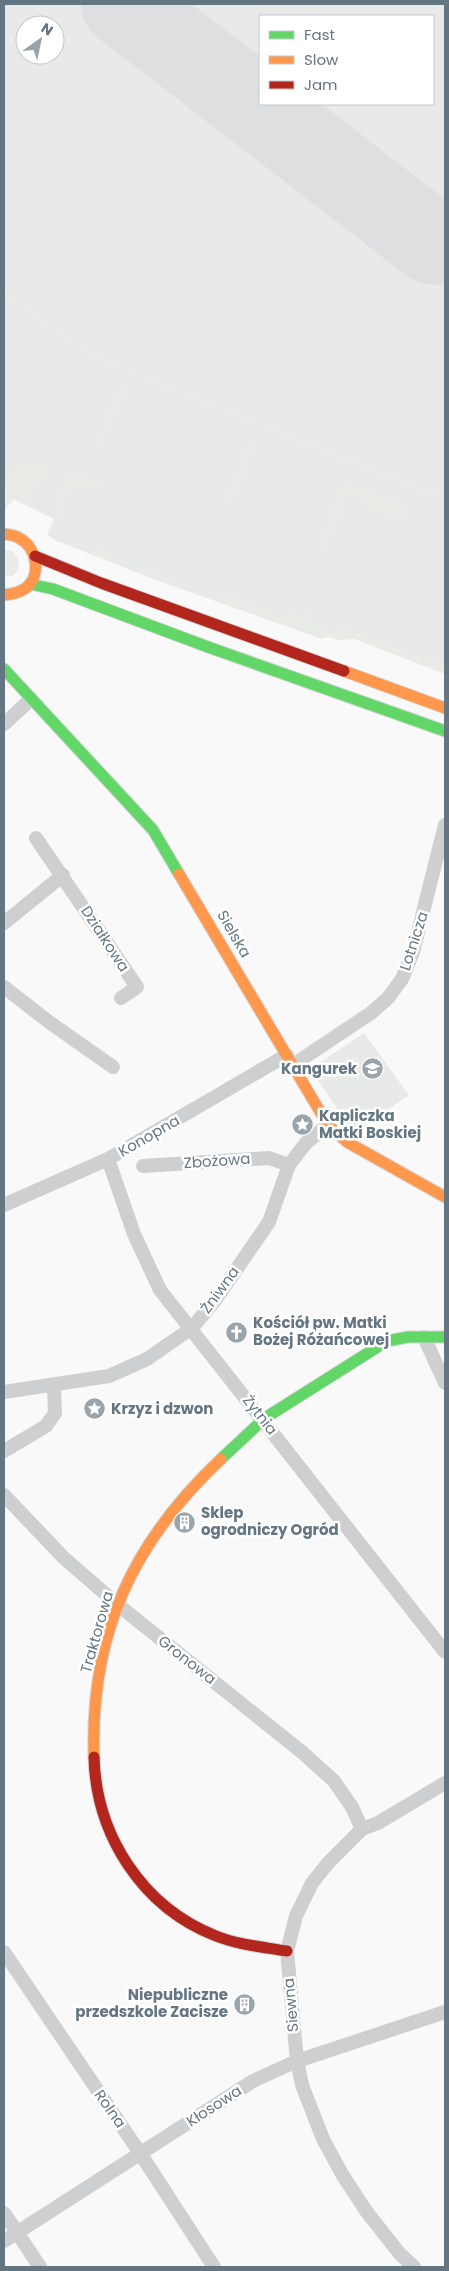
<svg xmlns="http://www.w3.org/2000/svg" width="449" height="2271" viewBox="0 0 449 2271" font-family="Poppins,sans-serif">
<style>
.built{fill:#e8e9e9;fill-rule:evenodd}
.green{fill:#e8ebe6}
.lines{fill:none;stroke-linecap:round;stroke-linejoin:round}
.runway{stroke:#dedfe0;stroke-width:84}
.fast-casing{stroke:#d5d6d7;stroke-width:13}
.slow-casing{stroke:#d5d6d7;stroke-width:13}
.jam-casing{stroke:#d5d6d7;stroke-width:13}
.street{stroke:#cecfd0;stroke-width:14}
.fast{stroke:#63d668;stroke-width:11}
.slow{stroke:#ff974d;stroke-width:11}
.jam{stroke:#b3261e;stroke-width:11}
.labels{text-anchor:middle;stroke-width:5;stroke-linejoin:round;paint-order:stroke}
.street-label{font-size:15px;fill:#657683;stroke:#fff}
.poi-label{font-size:15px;font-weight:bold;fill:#657683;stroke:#fff;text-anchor:start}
</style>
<rect width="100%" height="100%" fill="#f9f9f9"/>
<path class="built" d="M4 4H445V666L442 668 346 629 322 639 153 579 55 540 50 536V529L54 519 13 499 4 506ZM260 16H433V104H260ZM25 25H55V55H25Z
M364 1033 409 1095 354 1133 310 1069Z"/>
<path class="green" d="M4 291 92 354 445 497V502L91 357 4 295Z
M119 387 126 390 109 430 107 429 99 449 95 447Z
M249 442 256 445 231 508 224 505Z
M23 461 28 464 17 496 4 510V487Z
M33 463 49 467 24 504 20 499Z
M76 472 109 486V491L88 483 85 490 79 487V485L77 484 75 487 70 485 59 511 66 515 65 517 59 516 56 517 50 534C56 542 76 550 86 551 94 552 98 546 106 549L104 553 117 558 116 563 121 565 123 561 128 563 126 568 54 540 48 535C48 528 53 524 55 517 58 503 57 475 76 472Z
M344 481 351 484 322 557 320 556 323 547 319 545Z
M355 484 410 506 405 521 361 504 357 501 358 498 351 495Z
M4 550 12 551 19 561 18 570 12 576 4 577Z
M149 566 157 569 155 575 168 580 171 571 176 573 173 582 216 599 220 591 281 616 298 610 299 614 295 624 292 626 145 576Z
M305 611 312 614 309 622 333 632 336 624 425 660 439 659 445 667V674L354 639 338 640 299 627Z"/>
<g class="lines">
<path class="runway" d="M123 4 433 243"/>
<defs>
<path id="fast" d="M30 584 53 589 208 647 445 731
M4 669 153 830 179 874
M221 1459 265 1418 387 1341 408 1337H445"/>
<path id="slow" d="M4 534C9 535 15 535 19 538 37 547 42 575 26 588 19 593 12 594 4 595
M344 671 445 708
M179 874 328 1125 347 1142 445 1197
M94 1757C90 1634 132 1543 221 1459"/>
<path id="jam" d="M35 556 101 583 344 671
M94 1757C96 1835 142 1907 216 1936 239 1945 263 1947 287 1951"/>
</defs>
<use href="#fast" class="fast-casing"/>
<use href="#slow" class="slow-casing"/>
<use href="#jam" class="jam-casing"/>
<path class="street" d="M4 724 31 699
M36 838 137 987 121 998
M4 923 63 875
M4 987 49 1022 113 1067
M293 1065 371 1013 388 998 402 979 413 952 445 825
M108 1159 134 1234 160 1290 445 1652
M143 1166 269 1158 289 1165
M4 1205 108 1159 287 1055
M424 1337 445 1383
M4 1392 109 1376 147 1359 192 1328 216 1299 269 1222 289 1165 306 1143 328 1125
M4 1451 46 1426 55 1413 54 1386
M4 1495 64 1558 117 1604 303 1753 334 1781 352 1807 362 1829
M4 1952 140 2153 214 2267
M4 2213 40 2267
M4 2241 253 2081 297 2061 445 2012
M414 2267 400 2254 366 2211 342 2174 323 2139 302 2085 297 2061 287 1951 296 1916 312 1883 328 1863 362 1829 378 1823 445 1783"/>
<use href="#fast" class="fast"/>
<use href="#slow" class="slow"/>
<use href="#jam" class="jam"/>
</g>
<defs>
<symbol id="school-disc" viewBox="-11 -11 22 22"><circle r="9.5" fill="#99a4ac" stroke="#fff"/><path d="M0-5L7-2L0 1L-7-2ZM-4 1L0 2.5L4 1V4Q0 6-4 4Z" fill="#fff"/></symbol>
<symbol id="sight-disc" viewBox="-11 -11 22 22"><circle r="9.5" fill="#99a4ac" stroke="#fff"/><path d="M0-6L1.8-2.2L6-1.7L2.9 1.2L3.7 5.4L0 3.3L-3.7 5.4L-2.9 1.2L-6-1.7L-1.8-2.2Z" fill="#fff"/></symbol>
<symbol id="church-disc" viewBox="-11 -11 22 22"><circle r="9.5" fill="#99a4ac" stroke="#fff"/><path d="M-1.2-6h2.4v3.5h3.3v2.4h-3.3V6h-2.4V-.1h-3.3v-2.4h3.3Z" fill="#fff"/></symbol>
<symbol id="building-disc" viewBox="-11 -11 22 22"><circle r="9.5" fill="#99a4ac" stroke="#fff"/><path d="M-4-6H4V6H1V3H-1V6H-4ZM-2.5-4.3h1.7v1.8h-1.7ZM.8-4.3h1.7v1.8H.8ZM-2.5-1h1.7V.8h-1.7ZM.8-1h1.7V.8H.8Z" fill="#fff"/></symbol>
</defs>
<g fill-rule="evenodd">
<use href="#school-disc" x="360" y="1056" width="25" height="25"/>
<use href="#sight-disc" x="290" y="1112" width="25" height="25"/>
<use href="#church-disc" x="224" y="1320" width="25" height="25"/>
<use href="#sight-disc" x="82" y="1396" width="25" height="25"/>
<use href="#building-disc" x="172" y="1510" width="25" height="25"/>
<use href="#building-disc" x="232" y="1992" width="25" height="25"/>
</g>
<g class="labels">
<g class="street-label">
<text transform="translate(234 934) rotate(60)" y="5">Sielska</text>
<text transform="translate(105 939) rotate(57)" y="5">Działkowa</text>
<text transform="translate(414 941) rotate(-72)" y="5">Lotnicza</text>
<text transform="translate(149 1136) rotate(-30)" y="5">Konopna</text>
<text transform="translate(217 1161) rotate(-4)" y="5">Zbożowa</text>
<text transform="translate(220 1290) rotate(-54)" y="5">Żniwna</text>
<text transform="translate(260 1415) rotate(52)" y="5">Żytnia</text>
<text transform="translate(97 1632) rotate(-74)" y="5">Traktorowa</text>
<text transform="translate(187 1660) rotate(38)" y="5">Gronowa</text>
<text transform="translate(291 2005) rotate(-95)" y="5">Siewna</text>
<text transform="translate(214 2106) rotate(-33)" y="5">Kłosowa</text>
<text transform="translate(110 2109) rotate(55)" y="5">Rolna</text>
</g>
<g class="poi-label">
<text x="357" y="1074" text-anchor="end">Kangurek</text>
<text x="319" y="1121">Kapliczka<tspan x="319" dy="17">Matki Boskiej</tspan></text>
<text x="253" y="1328">Kościół pw. Matki<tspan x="253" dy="17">Bożej Różańcowej</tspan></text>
<text x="111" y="1414">Krzyz i dzwon</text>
<text x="201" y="1518">Sklep<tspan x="201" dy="17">ogrodniczy Ogród</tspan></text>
<text x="228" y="2000" text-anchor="end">Niepubliczne<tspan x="228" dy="17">przedszkole Zacisze</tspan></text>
</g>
</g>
<rect width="449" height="2271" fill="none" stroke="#657683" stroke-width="10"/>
<rect x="259" y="15" width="175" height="90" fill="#ffffff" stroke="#c1c8cd"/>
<rect x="269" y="31" width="25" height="8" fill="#63d668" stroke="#c1c8cd"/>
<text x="304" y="40" font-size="15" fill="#657683">Fast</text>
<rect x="269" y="56" width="25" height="8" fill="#ff974d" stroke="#c1c8cd"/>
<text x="304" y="65" font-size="15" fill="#657683">Slow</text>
<rect x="269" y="81" width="25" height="8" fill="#b3261e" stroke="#c1c8cd"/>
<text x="304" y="90" font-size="15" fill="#657683">Jam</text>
<g transform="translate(40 40) rotate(33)"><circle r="24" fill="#ffffff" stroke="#c1c8cd"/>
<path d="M0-4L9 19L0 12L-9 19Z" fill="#99a4ac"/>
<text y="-8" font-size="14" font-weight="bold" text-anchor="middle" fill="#657683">N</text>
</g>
</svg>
